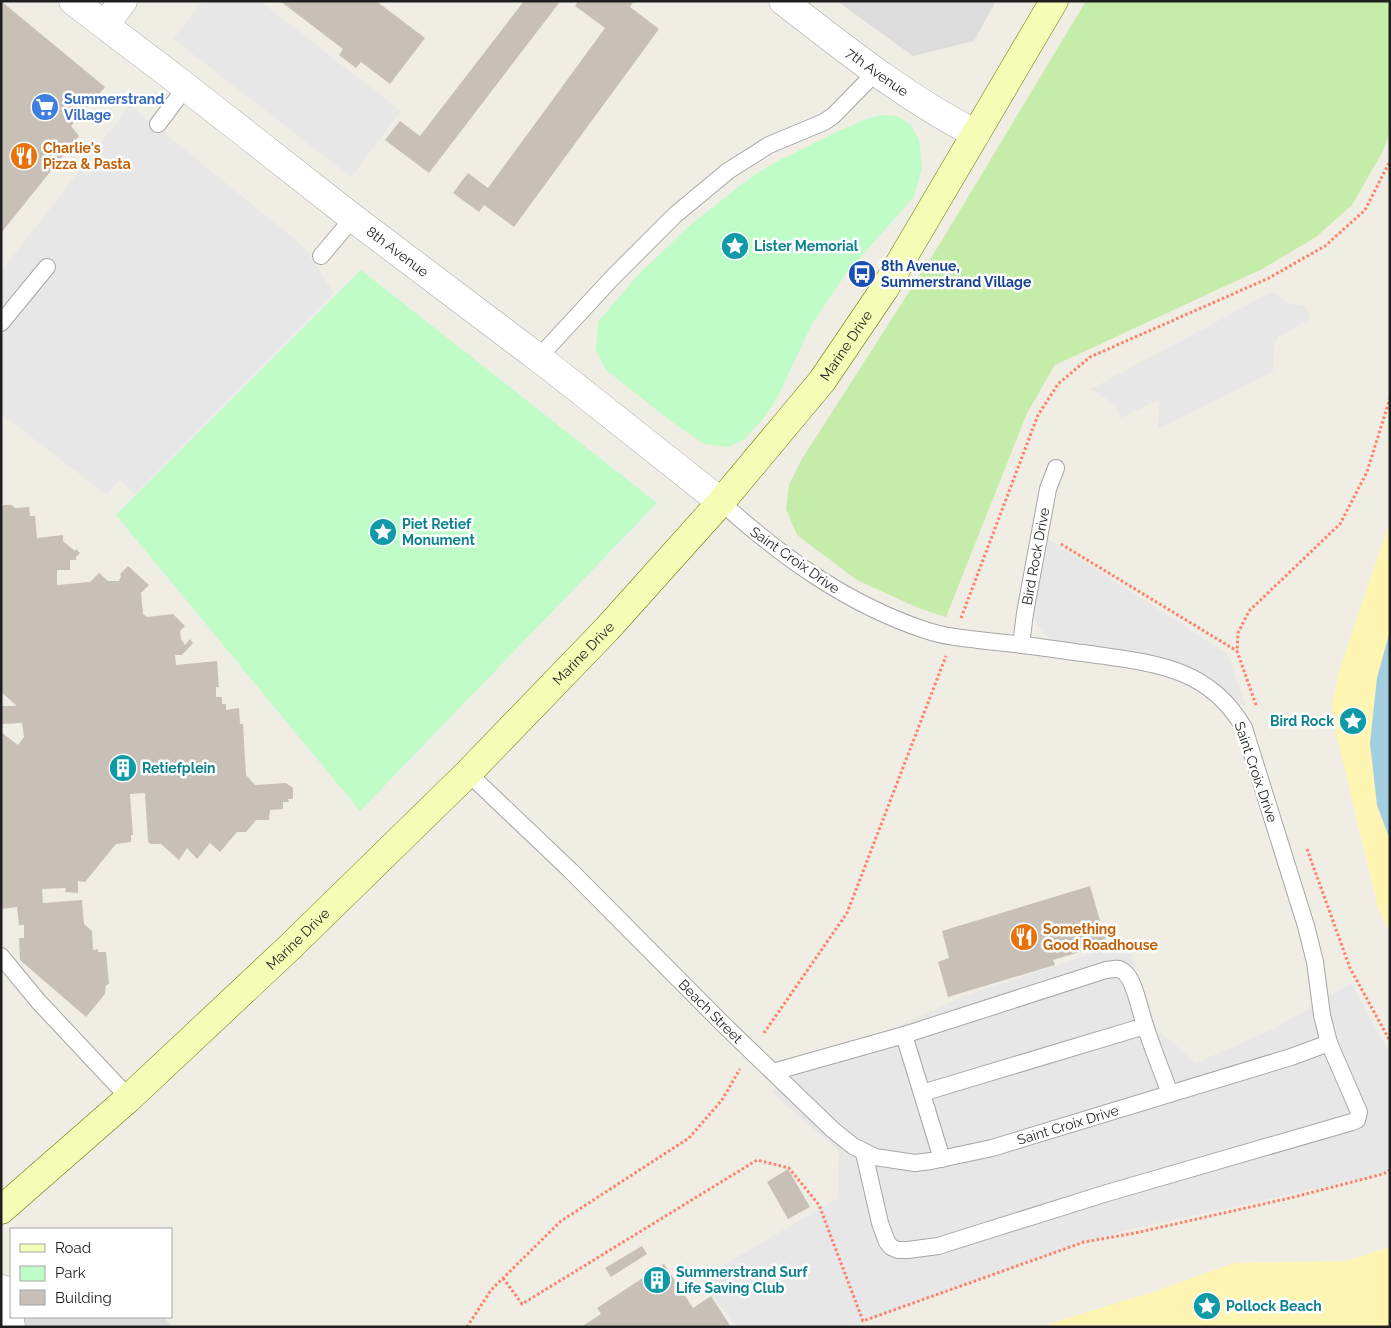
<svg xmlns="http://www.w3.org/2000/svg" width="1391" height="1328" viewBox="0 0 1391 1328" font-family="Raleway,sans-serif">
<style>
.residential{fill:#dddcdc}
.grass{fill:#c5eca8}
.sand{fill:#fff5b3}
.park{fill:#bffcc8}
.parking{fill:#e7e7e7}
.water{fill:#a3cee0}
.building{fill:#c8c0b7}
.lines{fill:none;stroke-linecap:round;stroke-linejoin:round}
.service-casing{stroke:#a6a6a6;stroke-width:18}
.minor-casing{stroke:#a6a6a6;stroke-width:29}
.secondary-casing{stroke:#667b00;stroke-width:29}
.path{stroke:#ff8066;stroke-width:3;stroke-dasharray:2.5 2.5;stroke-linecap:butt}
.service{stroke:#fff;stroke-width:16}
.minor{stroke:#fff;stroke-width:28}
.secondary{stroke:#f4fcb6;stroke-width:28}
.labels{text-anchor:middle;stroke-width:5;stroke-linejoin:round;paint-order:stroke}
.street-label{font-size:14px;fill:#1f1f1f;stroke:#fff}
.shop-label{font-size:14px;font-weight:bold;fill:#366cbe;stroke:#fff;text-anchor:start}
.food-label{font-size:14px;font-weight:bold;fill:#c56008;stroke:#fff;text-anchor:start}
.culture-label{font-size:14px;font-weight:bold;fill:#0d838f;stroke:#fff;text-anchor:start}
.transit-label{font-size:14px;font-weight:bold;fill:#164399;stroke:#fff;text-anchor:start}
</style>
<rect width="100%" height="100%" fill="#f0ede4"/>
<path class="residential" d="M837 1H996L974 41 913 56Z
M11 1317H164L172 1327H1Z"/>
<path class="grass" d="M1086 1H1390V132L1382 153 1352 205 1316 237 1262 269 1055 365 1027 413 946 617 916 607 857 580 797 535 786 509 789 485 802 459 941 242Z"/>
<path class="sand" d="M1390 520V631L1377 678V805L1390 840V933L1378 908 1337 737 1332 705 1339 672Z
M1390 1247V1327H1044L1061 1320 1153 1292 1234 1263 1346 1261Z"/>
<path class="park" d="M883 115 897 116 911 125 919 140 922 168 914 197 847 272 812 324 778 396 764 418 744 440 728 447 704 444 668 419 606 370 596 351 598 322 637 276 688 227 750 178 772 164 832 134 869 118Z
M361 270 657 503 360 811 116 515Z"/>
<path class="parking" d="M203 1H260L401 111 351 177 173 39Z
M130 105 304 247 334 293 134 495 120 480 107 495 1 414V272Z
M1272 292 1290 304 1305 305 1310 319 1279 336 1274 345 1273 371 1158 429 1160 399 1121 418 1116 405 1091 389Z
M1045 537 1227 653 1246 707 1176 662 1157 656 1060 643 1048 638 1037 625 1031 609Z
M1127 942 1157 1029 1196 1063 1274 1029 1351 983 1390 1054V1169L1383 1174 1131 1229 1084 1242 849 1327H737L700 1279 838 1198 839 1151 772 1093 781 1082 961 997Z"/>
<path class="water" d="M1390 631V840L1377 805 1370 743 1377 678Z"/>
<path class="building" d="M1 1 105 87 71 126 79 136 1 233Z
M280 1H376L425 38 390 84 361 62 356 68 339 55 343 49Z
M524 1H557L559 3 429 173 385 140 400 121 420 136Z
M578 1H634L630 7 659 29 514 227 484 205 479 212 453 193 468 173 488 188 605 28 575 6Z
M4 505H12L15 508 29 507 30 516H35L37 538 63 535V541L75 551 76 549 80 553 76 557V560H70V570H57V585L90 582 99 573 108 581H119L121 576 120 574 128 566 149 585 141 593 143 614 147 617 173 614 185 626 180 631 181 639 185 645 190 639 193 643 182 655H175L176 665 217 661 219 687H216V697H222V704H226V710L239 708 240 724H243L246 775 255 785 286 783 293 788V799H288L289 802H283V809L270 810 269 820H256L246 832H237L220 852 210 843 197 859 187 848 179 860 161 844H151L148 842 145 793 130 794 133 835H131V842L116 844 85 882 78 881V893L65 892 66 888 42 889 43 903 82 900 84 924 92 931 93 950 98 949V952H106L109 984 106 985 105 994 86 1017 20 960 19 938H24V925H19L17 907 2 909 1 732 18 745 24 737 22 723 1 724V706H17L1 692V507Z
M1090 886 1107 944 1053 960 1055 965 948 997 938 962 949 958 942 931Z
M788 1169 810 1207 788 1219 767 1182Z
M642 1246 647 1254 611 1277 605 1268Z
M664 1264 693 1308 711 1296 731 1327H581L601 1314 597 1308Z"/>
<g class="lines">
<defs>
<g id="service">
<path d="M158 124 186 87"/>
<path d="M321 256 353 218"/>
<path d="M1 323 47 267"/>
<path d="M539 357 613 277 675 215 728 171 769 145 824 122 833 116 876 72"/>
<path id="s1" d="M1021 645 1025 613 1048 489 1056 468"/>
<path id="s2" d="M468 773 571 871 726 1027 833 1130 853 1146 875 1157 915 1163 931 1161 992 1148 1291 1057 1329 1043 1322 1015 1315 962 1306 926 1244 728C1209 667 1153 663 1090 654 1059 650 1028 645 996 642 972 639 948 638 925 630 847 604 782 557 721 502"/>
<path d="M1 956 38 1001 129 1098"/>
<path d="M904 1035 942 1159"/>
<path d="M773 1072 904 1035 1106 970C1113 969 1119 967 1124 972 1135 980 1140 1012 1145 1025 1152 1048 1162 1071 1170 1094"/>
<path d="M922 1093 1145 1026"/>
<path d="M864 1153 880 1223 887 1242 891 1247 898 1250H908L938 1246 1107 1193 1352 1122 1357 1120 1359 1112 1329 1043"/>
</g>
<g id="minor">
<path id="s3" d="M73 1 186 87 353 218 553 369 721 502"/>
<path id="s4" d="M783 1C845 49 906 98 976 134"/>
<path d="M105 25 123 1"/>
<path d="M3 1289 8 1306 11 1327"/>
</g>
<g id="secondary">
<path id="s5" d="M1 1210 129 1098 291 946 468 773 607 629 721 502 822 381 885 288 1054 1"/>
</g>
</defs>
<use href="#service" class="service-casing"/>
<use href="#minor" class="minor-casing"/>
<use href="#secondary" class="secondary-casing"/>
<path class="path" d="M1061 544 1237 651
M961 618 1038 415 1058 384 1090 357 1269 278 1325 246 1365 210 1390 161
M1256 705 1237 651 1238 633 1249 611 1340 524 1367 472 1390 398
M1307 849 1350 968 1390 1041
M764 1033 847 913 946 656
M503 1278 522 1304 757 1160 789 1168 819 1205 863 1321 1084 1242 1135 1233 1290 1198 1383 1174 1390 1170
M467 1327 491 1290 561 1221 689 1138 722 1100 740 1069"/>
<use href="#service" class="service"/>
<use href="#minor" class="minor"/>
<use href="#secondary" class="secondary"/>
</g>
<defs>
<symbol id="supermarket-disc" viewBox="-11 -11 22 22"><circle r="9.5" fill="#3f7fe0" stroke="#fff"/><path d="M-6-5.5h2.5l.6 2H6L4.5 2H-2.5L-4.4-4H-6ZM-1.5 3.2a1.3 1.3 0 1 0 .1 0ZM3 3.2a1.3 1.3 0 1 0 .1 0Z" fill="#fff"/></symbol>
<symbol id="restaurant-disc" viewBox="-11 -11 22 22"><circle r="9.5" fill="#e8710a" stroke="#fff"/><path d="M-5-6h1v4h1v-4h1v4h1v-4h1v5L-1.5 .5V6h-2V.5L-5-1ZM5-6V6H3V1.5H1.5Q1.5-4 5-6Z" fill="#fff"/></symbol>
<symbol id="sight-disc" viewBox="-11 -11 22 22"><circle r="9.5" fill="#0f9aa8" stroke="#fff"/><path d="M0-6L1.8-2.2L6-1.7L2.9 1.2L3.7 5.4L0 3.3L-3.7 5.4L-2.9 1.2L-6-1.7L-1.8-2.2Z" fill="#fff"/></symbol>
<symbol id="bus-disc" viewBox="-11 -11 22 22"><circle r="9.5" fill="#1a4fb4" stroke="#fff"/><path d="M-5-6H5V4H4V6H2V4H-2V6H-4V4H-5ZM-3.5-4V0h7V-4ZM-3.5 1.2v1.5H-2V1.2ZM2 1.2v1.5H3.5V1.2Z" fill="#fff"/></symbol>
<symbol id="building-disc" viewBox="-11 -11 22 22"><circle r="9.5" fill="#0f9aa8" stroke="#fff"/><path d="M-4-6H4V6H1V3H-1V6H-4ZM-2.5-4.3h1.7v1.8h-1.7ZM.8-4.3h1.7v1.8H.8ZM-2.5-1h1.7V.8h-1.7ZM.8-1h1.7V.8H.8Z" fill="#fff"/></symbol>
</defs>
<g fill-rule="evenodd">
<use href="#supermarket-disc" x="29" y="91" width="32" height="32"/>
<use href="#restaurant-disc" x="8" y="140" width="32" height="32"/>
<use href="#sight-disc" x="719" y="230" width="32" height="32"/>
<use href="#bus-disc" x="846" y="258" width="32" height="32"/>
<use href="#sight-disc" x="367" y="516" width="32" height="32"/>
<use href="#sight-disc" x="1337" y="705" width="32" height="32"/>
<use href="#building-disc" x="107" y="752" width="32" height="32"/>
<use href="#restaurant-disc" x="1008" y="921" width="32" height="32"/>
<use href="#building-disc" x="641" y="1264" width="32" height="32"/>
<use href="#sight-disc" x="1191" y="1290" width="32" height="32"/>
</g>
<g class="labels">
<g class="street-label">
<text dy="5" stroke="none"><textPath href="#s4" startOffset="118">7th Avenue</textPath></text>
<text dy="5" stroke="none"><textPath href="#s3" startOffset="410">8th Avenue</textPath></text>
<text dy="5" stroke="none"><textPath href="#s5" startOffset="1211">Marine Drive</textPath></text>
<text dy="5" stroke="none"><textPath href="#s1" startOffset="90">Bird Rock Drive</textPath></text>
<text transform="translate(795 560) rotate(35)" y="5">Saint Croix Drive</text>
<text dy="5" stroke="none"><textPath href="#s5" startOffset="806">Marine Drive</textPath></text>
<text transform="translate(1256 772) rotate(71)" y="5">Saint Croix Drive</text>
<text dy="5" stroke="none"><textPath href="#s5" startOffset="402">Marine Drive</textPath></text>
<text dy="5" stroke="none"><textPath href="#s2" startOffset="340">Beach Street</textPath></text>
<text dy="5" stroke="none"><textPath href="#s2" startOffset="759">Saint Croix Drive</textPath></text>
</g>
<g class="shop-label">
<text x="64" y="104">Summerstrand<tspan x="64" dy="16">Village</tspan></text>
</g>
<g class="food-label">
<text x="43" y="153">Charlie's<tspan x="43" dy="16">Pizza &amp; Pasta</tspan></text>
<text x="1043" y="934">Something<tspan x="1043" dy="16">Good Roadhouse</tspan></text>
</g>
<g class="culture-label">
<text x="754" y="251">Lister Memorial</text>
<text x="402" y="529">Piet Retief<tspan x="402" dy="16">Monument</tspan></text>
<text x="1334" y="726" text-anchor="end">Bird Rock</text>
<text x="142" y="773">Retiefplein</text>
<text x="676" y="1277">Summerstrand Surf<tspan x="676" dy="16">Life Saving Club</tspan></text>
<text x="1226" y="1311">Pollock Beach</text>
</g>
<g class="transit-label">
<text x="881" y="271">8th Avenue,<tspan x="881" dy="16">Summerstrand Village</tspan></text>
</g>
</g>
<rect width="1391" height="1328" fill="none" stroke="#1f1f1f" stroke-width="5"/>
<rect x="10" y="1228" width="162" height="90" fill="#ffffff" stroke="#a5a5a5"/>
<rect x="20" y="1244" width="25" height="8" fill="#f4fcb6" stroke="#a5a5a5"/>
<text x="55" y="1253" font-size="15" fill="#1f1f1f">Road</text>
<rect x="20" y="1266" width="25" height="15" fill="#bffcc8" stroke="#a5a5a5"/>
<text x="55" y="1278" font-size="15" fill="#1f1f1f">Park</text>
<rect x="20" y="1290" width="25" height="15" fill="#c8c0b7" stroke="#a5a5a5"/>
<text x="55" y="1303" font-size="15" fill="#1f1f1f">Building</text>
</svg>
